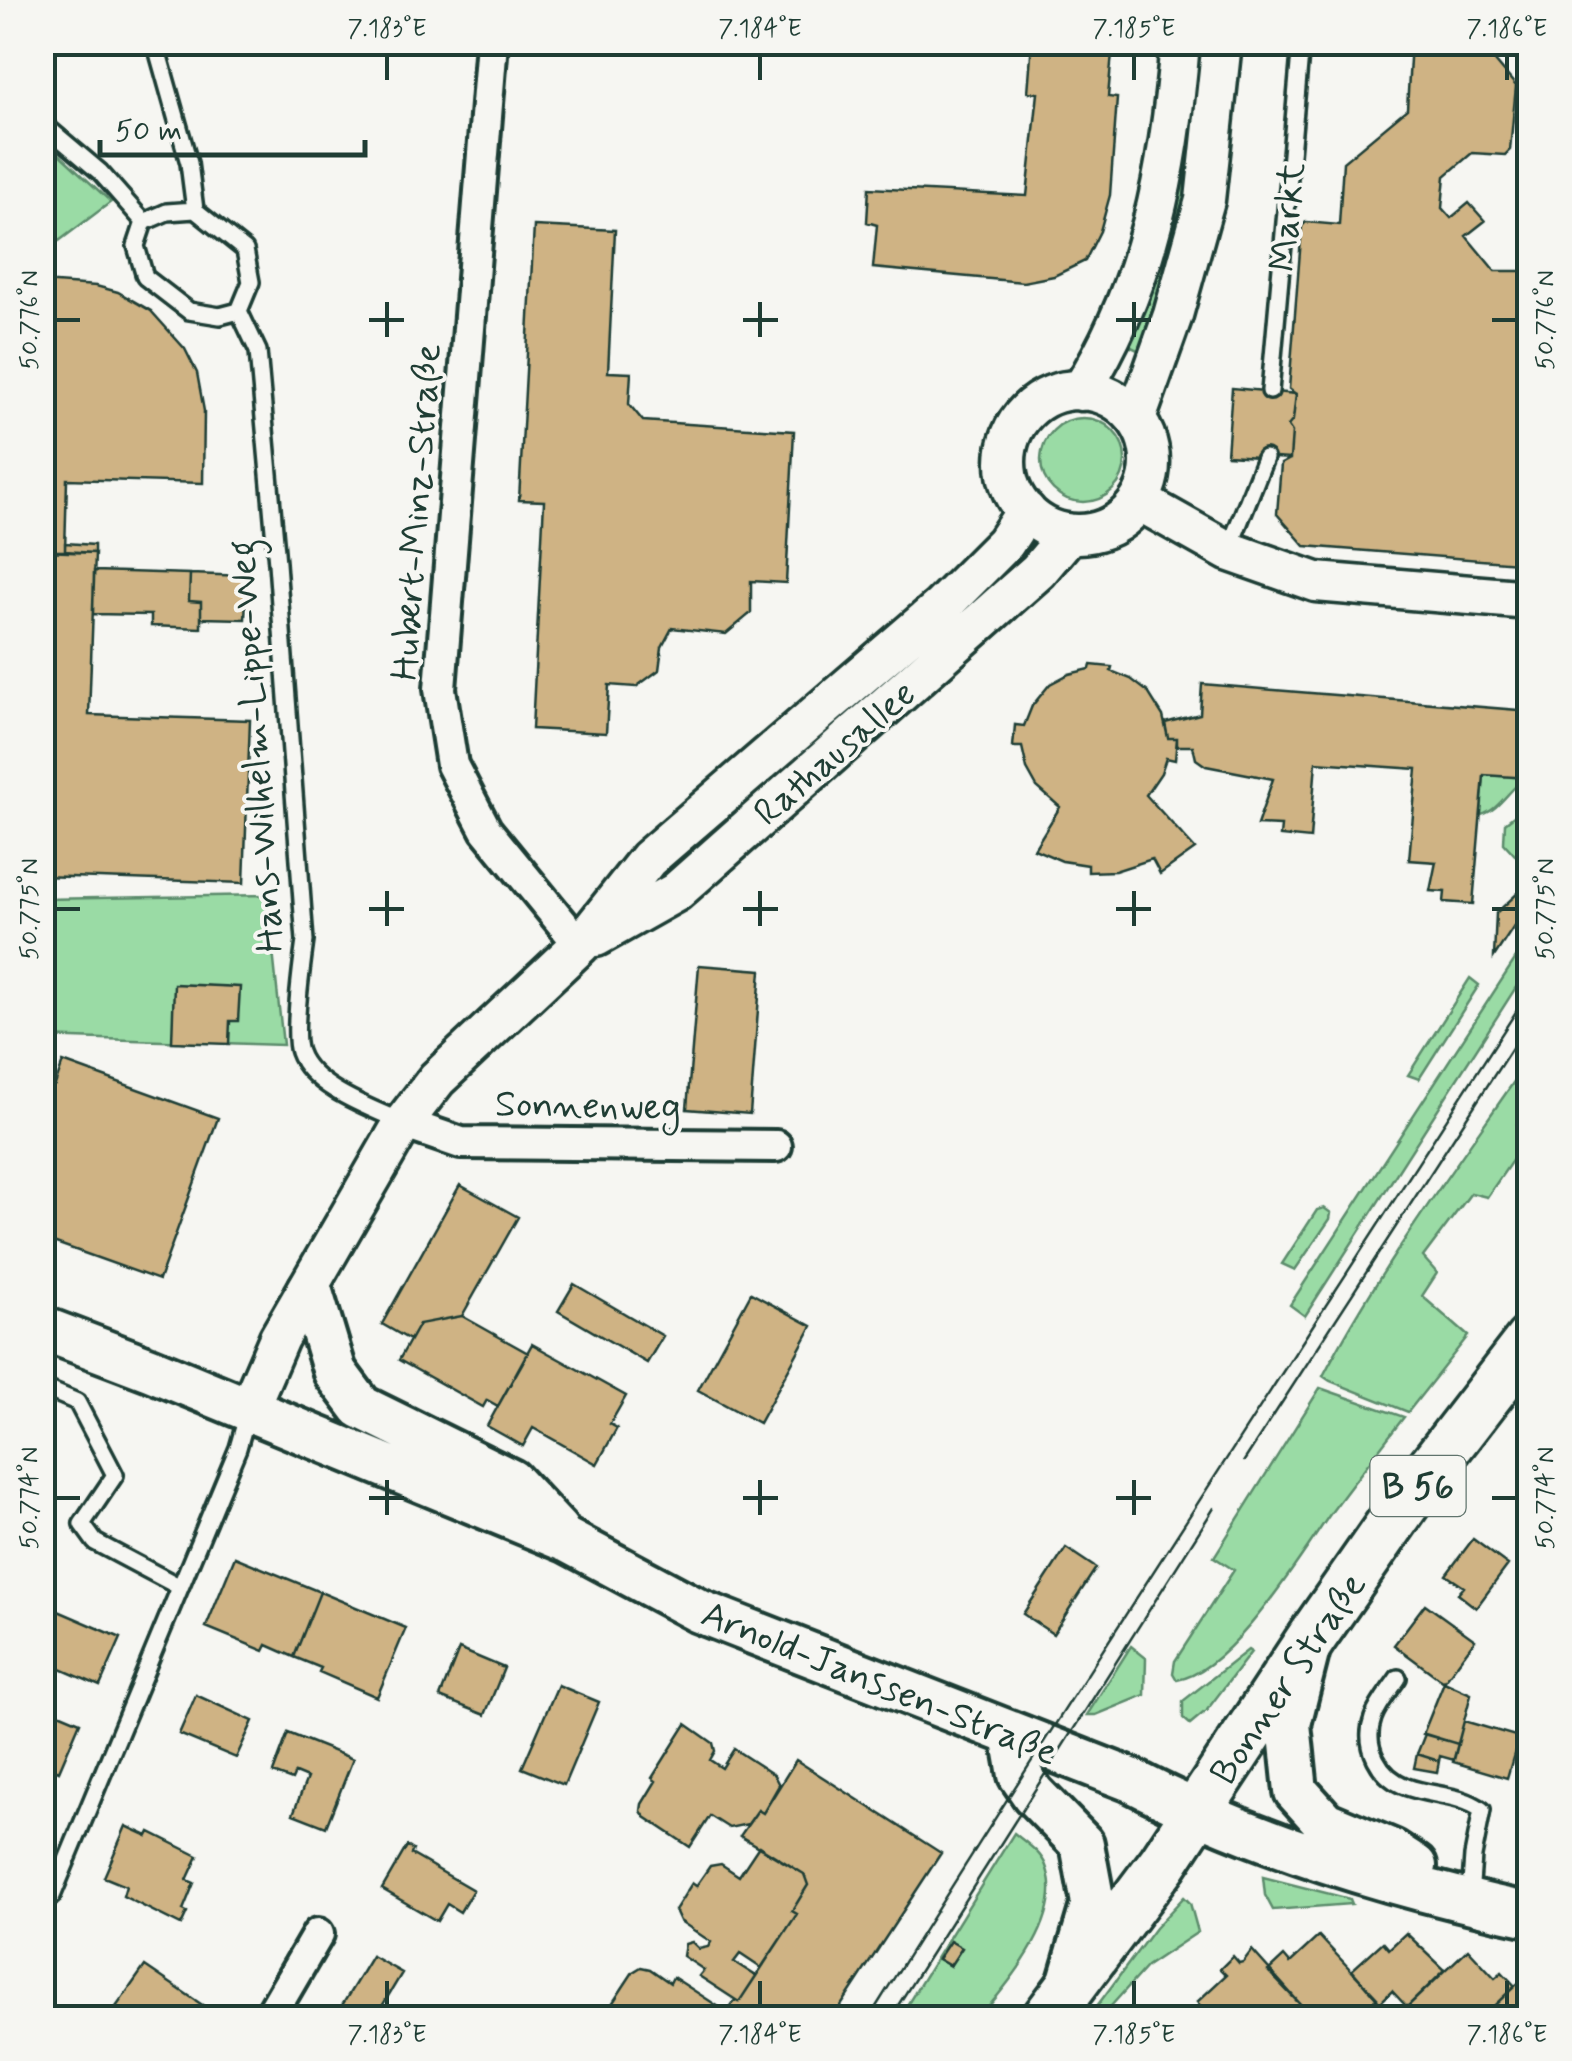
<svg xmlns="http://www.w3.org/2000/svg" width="1572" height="2061" viewBox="0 0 1572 2061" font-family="Mynerve,sans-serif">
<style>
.green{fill:#9adba5;stroke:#5c8c6c;stroke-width:2.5}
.building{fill:#cfb384;stroke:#1f3d34;stroke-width:2.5}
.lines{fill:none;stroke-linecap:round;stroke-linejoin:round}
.service-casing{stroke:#1f3d34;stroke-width:22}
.minor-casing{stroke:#1f3d34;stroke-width:38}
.tertiary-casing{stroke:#1f3d34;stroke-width:45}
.secondary-casing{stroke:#1f3d34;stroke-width:50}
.primary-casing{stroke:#1f3d34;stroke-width:55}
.service{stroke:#f6f6f2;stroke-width:15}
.minor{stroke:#f6f6f2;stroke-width:30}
.tertiary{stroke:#f6f6f2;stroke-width:38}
.secondary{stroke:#f6f6f2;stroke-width:42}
.primary{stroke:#f6f6f2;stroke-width:48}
.tram{stroke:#1f3d34;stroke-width:2.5}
.ticks{fill:none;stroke:#1f3d34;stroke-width:4}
.labels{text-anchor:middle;stroke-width:8;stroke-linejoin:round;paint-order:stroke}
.shield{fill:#f6f6f2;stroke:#60746d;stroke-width:2.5}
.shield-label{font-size:35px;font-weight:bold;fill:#1f3d34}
.street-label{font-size:38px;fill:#1f3d34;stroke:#f6f6f2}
.neatline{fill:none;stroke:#1f3d34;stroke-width:4}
.ticks-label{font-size:25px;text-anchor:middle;fill:#1f3d34}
</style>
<rect width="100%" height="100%" fill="#f6f6f2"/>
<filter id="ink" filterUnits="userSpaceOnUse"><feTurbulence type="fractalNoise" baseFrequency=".01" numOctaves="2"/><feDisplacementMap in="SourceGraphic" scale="20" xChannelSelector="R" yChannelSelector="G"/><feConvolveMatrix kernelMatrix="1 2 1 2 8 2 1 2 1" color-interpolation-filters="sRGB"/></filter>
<g filter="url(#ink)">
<path class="green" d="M1192 43H1216L1213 85 1150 356 1123 343Z
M43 139 111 202 59 241 43 221Z
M1041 460a42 42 0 1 1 84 0a42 42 0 1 1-84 0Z
M1008 554 1026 570 649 896 640 885Z
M1484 775 1526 778C1509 788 1500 810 1481 815Z
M1524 808H1529V858L1515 855 1504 843 1505 823Z
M267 895 283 1045 43 1037V899Z
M1529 938V967L1305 1316 1290 1305Z
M1470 978 1479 985 1419 1079 1408 1075Z
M1529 1060V1104L1517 1124 1529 1136 1487 1197 1471 1193 1423 1257 1437 1273 1422 1296 1468 1336 1408 1412 1330 1381 1323 1376C1381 1265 1458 1163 1529 1060Z
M1324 1208 1331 1213 1330 1219 1295 1270 1282 1264 1317 1210Z
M1320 1388 1404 1417C1380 1448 1356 1479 1333 1510 1302 1554 1231 1672 1177 1680L1173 1673 1175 1661 1234 1570 1214 1557Z
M1131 1646 1146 1658 1145 1695 1096 1715H1087Z
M1248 1650 1251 1652 1207 1710 1190 1724 1183 1718V1701Z
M1014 1833C1025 1842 1041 1852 1046 1866 1066 1918 1009 1982 979 2018H899Z
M1263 1877 1350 1899 1352 1904 1273 1910 1265 1895Z
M1184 1897 1190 1903 1198 1932 1147 1966 1102 2016 1096 2015 1097 2006 1155 1928Z"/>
<path class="building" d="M1032 42H1113L1108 97 1117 98 1110 195 1100 231 1085 261 1054 276 1023 282 873 268 877 225 867 222 869 188 1027 196 1038 93 1028 92Z
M1411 42H1479L1516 86 1510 150 1505 155 1472 153 1445 176 1442 208 1451 218 1469 203 1485 221 1466 236 1495 271H1530V564L1305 546 1277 514 1281 464 1290 459 1292 432 1288 426 1293 420 1296 394 1289 389 1302 226 1306 222 1339 225 1343 162 1407 109Z
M534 226 615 230 608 372 631 373 629 404 643 421 794 431 786 583 751 581V613L726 634 672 628 662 647 659 670 636 687 609 685 606 733 532 729 544 501 519 500Z
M42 282 96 286 118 292 151 311 185 349 197 373 204 411 203 483 67 479 65 551H44L48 425H42Z
M1232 388 1296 394 1293 420 1288 426 1292 432 1290 459 1227 455Z
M65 543 94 545V553L65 551Z
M42 551 95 553 89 715 250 720 244 883 42 876Z
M94 571 190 574 189 601 201 602V628L151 626V615L93 614Z
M190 574 247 576 245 619 201 618V602L189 601Z
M1091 665 1112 667 1111 671 1131 679 1148 692 1163 716 1168 738H1177L1175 760 1166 758 1161 773 1146 795 1195 849 1160 874 1152 859 1115 871 1088 872V865L1062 861 1034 849 1060 807 1037 787 1027 769 1022 747H1013L1015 725 1024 726 1032 706 1050 684 1069 674 1090 669Z
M1202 684 1530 711V778L1484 775 1473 904 1444 902 1445 892 1430 891 1436 862 1409 860 1417 769 1316 762 1310 839 1280 836 1281 826 1257 825 1273 779 1206 766 1196 759 1193 746H1177V738H1168L1165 723 1200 714Z
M1519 892 1530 902 1494 957 1496 913Z
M699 965 761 970 750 1114 687 1109Z
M174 984 240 987 238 1021H230L229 1044 172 1042Z
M63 1062 218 1118 159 1280 42 1238V1081L55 1085Z
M460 1185 518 1217 462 1316 419 1324 410 1340 382 1324Z
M574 1284 663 1336 647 1363 558 1311Z
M751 1293 812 1326 759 1423 698 1390Z
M462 1316 528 1353 498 1406 487 1400 483 1407 399 1360 419 1324Z
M532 1344 626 1396 610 1424 617 1428 597 1464 533 1428 523 1446 487 1426Z
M1473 1539 1508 1565 1476 1608 1458 1594 1464 1587 1446 1575Z
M1066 1548 1096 1568 1053 1634 1023 1614Z
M235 1557 320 1592 294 1657 267 1645 264 1651 206 1627Z
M320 1592 406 1628 377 1697 319 1672 321 1668 294 1657Z
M42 1604 121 1638 100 1686 42 1661Z
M1425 1604 1475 1640 1444 1682 1394 1645Z
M459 1649 504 1668 485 1715 440 1697Z
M1444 1682 1471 1694 1458 1744 1423 1734Z
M558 1685 599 1702 564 1785 522 1768Z
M196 1695 253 1721 236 1758 179 1734Z
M42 1706 80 1722 59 1771 42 1764Z
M1464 1721 1519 1737 1507 1778 1453 1762Z
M686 1724 713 1743 715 1751 710 1760 722 1768 734 1749 774 1775 779 1785 763 1813 758 1810 748 1824 729 1828 710 1816 690 1847 645 1817 641 1811 642 1804 656 1781 652 1778Z
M288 1733 353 1759 326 1827 293 1814 307 1778 295 1773 292 1780 273 1773Z
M1425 1734 1458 1744 1454 1760 1440 1756 1439 1761 1417 1754Z
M1417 1754 1439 1761 1437 1772 1414 1768Z
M796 1760 941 1853 833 2018H723L735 2000 739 2002 797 1914 792 1911 808 1885 804 1874 740 1836 758 1810 763 1813Z
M126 1826 148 1836 150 1832 198 1856 187 1880 194 1883 183 1910 187 1912 181 1925 123 1896 126 1886 104 1877Z
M407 1846 413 1850 411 1854 473 1890 460 1912 447 1904 437 1921 382 1889Z
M759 1846 804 1874 808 1885 792 1911 797 1914 761 1968 740 1954 734 1962 756 1976 739 2002 699 1976 704 1970 683 1956 685 1944 692 1942 699 1949 708 1947 711 1942 680 1921 675 1910 692 1883 696 1886 710 1866 721 1864 739 1876Z
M1406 1933 1445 1970 1407 2007 1392 1991 1380 2003 1352 1970 1383 1942 1389 1949Z
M1319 1936 1377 1998 1355 2018H1313L1268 1971 1284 1956 1290 1963Z
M950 1941 962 1948 950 1966 938 1959Z
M1468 1949 1495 1978 1502 1972 1515 1986 1481 2018H1417L1407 2007Z
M1252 1950 1311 2016 1308 2018H1212L1197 2002 1226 1975 1220 1969 1233 1956 1239 1963 1243 1962Z
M372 1956 402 1973 375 2018H360L341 2007Z
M145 1966 220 2017 219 2018 109 2017Z
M641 1967 650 1969 670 1983 673 1977 727 2012 723 2018 604 2016 633 1972Z
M1530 1973V2018H1481L1515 1986Z"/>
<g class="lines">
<defs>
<path id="service" d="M155 42 189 163 195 210
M42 123 100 172 144 222
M195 210 245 250 251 282 239 311 220 316 189 311 145 277 136 246 144 222 167 212Z
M239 311 258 351 277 563 305 941C302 963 292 1034 299 1052 311 1087 371 1108 402 1122
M1270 391 1301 42
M1228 551 1265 458
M42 1387 77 1402 115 1475 82 1524 95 1542 180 1587
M1398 1678C1390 1690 1378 1704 1373 1718 1363 1746 1379 1777 1407 1787 1431 1796 1460 1794 1482 1810L1473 1856 1470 1898
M52 1896 238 1448 248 1413"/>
<path id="minor" d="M492 42 440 689 452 765 486 830 580 945
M403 1123 461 1143 776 1146
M269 2018 318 1934"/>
<path id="tertiary" d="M1006 462a72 72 0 1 1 144 0a72 72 0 1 1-144 0Z
M1081 391C1149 283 1170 168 1180 42
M1136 419 1173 315 1205 200 1222 42
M1139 501 1228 551 1316 582 1530 600
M596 937 676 892 1038 571 1069 534
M248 1410 279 1338 403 1123 437 1079 580 945 648 859 941 607 1005 543 1026 511"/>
<path id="secondary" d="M310 1289 335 1372 361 1407 511 1481 557 1530
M42 1328 150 1369 568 1541 699 1611 1131 1780C1255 1845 1393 1886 1530 1915
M1307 1653 1289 1724 1296 1791 1325 1823 1392 1851 1415 1866
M1013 1735 1020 1775 1033 1794 1082 1844 1093 1903 1070 1981"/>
<path id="primary" d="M1047 2018 1163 1863 1312 1637 1415 1489 1530 1340"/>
</defs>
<use href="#service" class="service-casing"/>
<use href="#minor" class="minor-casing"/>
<use href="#tertiary" class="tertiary-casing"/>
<use href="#secondary" class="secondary-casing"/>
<use href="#primary" class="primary-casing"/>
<use href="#service" class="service"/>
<use href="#minor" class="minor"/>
<use href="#tertiary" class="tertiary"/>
<use href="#secondary" class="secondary"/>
<use href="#primary" class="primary"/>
<path class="tram" d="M1244 1461 1530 1020
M869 2018C1085 1673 1309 1333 1530 990
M890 2018 1214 1508"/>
</g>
</g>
<path class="ticks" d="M387 55V80M760 55V80M1134 55V80M1507 55V80M387 302V337M760 302V337M1134 302V337M55 320H80M369 320H404M743 320H778M1116 320H1151M1492 320H1517M387 891V926M760 891V926M1134 891V926M55 909H80M369 909H404M743 909H778M1116 909H1151M1492 909H1517M387 1480V1515M760 1480V1515M1134 1480V1515M55 1498H80M369 1498H404M743 1498H778M1116 1498H1151M1492 1498H1517M387 1981V2006M760 1981V2006M1134 1981V2006M1507 1981V2006"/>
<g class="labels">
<rect class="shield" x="1370.5" y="1456" width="95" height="60" rx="8"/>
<g class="shield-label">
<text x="1418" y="1498">B 56</text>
</g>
<g class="street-label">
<text transform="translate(1286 217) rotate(-85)" y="13">Markt</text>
<text transform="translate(415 512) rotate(-86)" y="13">Hubert-Minz-Straße</text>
<text transform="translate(255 746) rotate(-94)" y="13">Hans-Wilhelm-Lippe-Weg</text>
<text transform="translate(834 752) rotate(-41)" y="13">Rathausallee</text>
<text transform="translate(588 1104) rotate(1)" y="13">Sonnenweg</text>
<text transform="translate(1287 1678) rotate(-56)" y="13">Bonner Straße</text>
<text transform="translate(880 1682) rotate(22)" y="13">Arnold-Janssen-Straße</text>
</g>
</g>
<rect width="1572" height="2061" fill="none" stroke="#f6f6f2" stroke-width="110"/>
<path d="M100 140v15h265v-15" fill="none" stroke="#1f3d34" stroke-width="5"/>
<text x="115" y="140" font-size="30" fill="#1f3d34" stroke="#f6f6f2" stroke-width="8" paint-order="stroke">50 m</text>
<rect x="55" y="55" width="1462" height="1951" class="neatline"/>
<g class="ticks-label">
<text x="387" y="36">7.183°E</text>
<text x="760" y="36">7.184°E</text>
<text x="1134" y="36">7.185°E</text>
<text x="1507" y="36">7.186°E</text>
<text transform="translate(28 320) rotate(-90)" y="9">50.776°N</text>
<text transform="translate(1544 320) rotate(-90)" y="9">50.776°N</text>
<text transform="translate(28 909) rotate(-90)" y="9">50.775°N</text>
<text transform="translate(1544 909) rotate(-90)" y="9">50.775°N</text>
<text transform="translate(28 1498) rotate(-90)" y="9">50.774°N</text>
<text transform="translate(1544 1498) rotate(-90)" y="9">50.774°N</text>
<text x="387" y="2042">7.183°E</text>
<text x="760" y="2042">7.184°E</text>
<text x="1134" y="2042">7.185°E</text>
<text x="1507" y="2042">7.186°E</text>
</g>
</svg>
